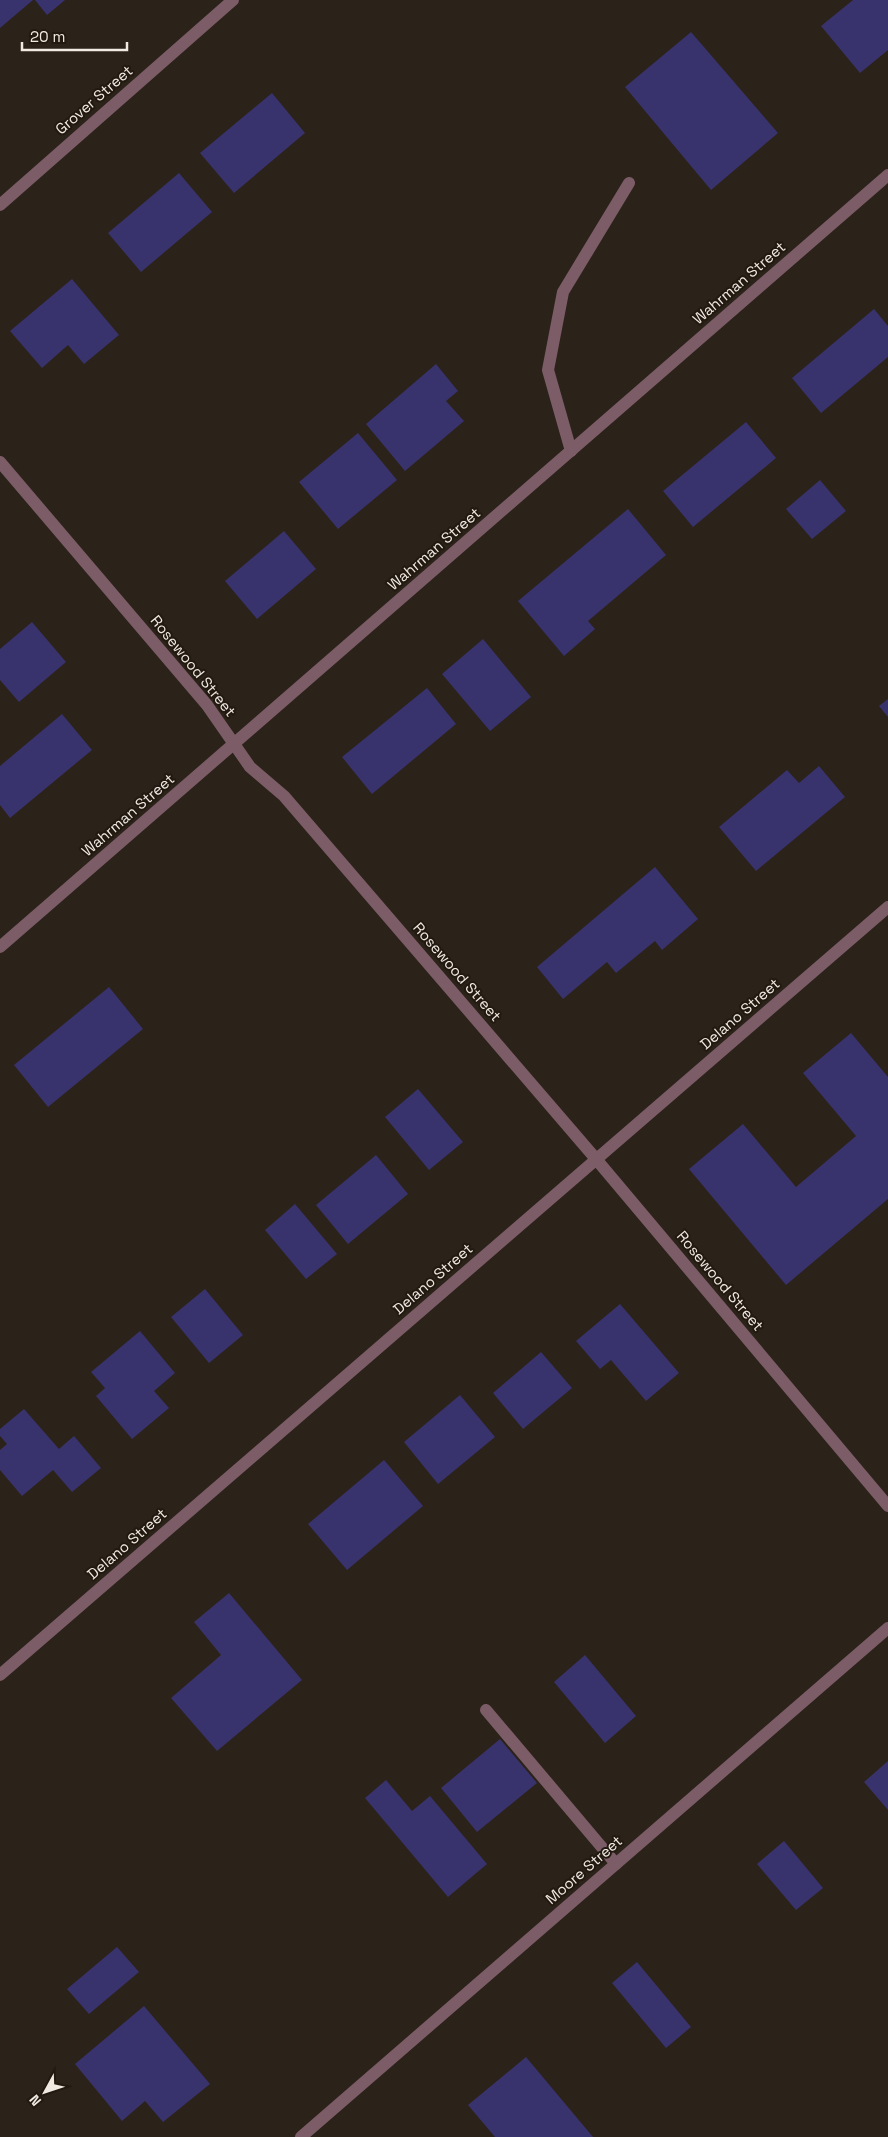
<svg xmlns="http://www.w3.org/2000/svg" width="888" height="2137" viewBox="0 0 888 2137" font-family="'Space Grotesk',sans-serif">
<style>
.building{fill:#39336d}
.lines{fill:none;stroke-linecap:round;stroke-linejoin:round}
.service{stroke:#7c5c67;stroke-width:12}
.minor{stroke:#7c5c67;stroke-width:12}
.labels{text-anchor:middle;stroke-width:4;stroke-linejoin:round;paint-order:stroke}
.street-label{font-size:15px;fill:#f0eae3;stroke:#221910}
</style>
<rect width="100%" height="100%" fill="#2b2219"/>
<path class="building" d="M0 0H33L0 28Z
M35 0H65L47 15Z
M853 0H888V50L860 73 821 26Z
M691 32 778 133 711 190 625 87Z
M272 93 305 133 234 193 200 153Z
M179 173 212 212 141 272 108 233Z
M72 279 119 335 84 364 68 345 42 368 10 331Z
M874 309 888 326V357L821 413 792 378Z
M436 364 458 391 446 401 464 421 405 471 366 424Z
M746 422 776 458 693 527 663 491Z
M358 433 397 480 338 529 299 482Z
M820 480 846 511 812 539 786 509Z
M628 509 666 555 588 621 595 629 564 656 518 601Z
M284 531 316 569 257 619 225 581Z
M32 622 66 662 19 702 0 680V649Z
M483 639 531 697 490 731 442 674Z
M427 688 456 724 372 794 342 757Z
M888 699V717L879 706Z
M62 714 92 750 10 818 0 805V766Z
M819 766 845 797 756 871 719 827 787 770 799 783Z
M655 867 698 919 662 950 655 941 616 973 607 962 563 999 537 967Z
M109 987 143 1029 48 1107 14 1065Z
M851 1033 888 1077V1199L786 1285 689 1169 743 1124 796 1187 856 1136 803 1073Z
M418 1089 463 1142 429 1170 385 1117Z
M376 1155 408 1194 348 1244 316 1205Z
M295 1204 337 1254 306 1279 265 1230Z
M205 1289 243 1335 209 1363 171 1317Z
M620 1304 679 1373 646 1401 611 1360 600 1369 576 1341Z
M140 1331 175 1373 154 1391 169 1408 132 1439 96 1396 105 1388 91 1372Z
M541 1352 572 1388 523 1429 493 1393Z
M460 1395 495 1437 438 1484 404 1442Z
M24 1409 59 1449 74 1436 101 1468 72 1492 53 1470 22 1496 0 1470V1450L7 1444 0 1436V1429Z
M384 1460 423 1506 347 1570 308 1524Z
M229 1593 302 1680 217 1751 171 1698 221 1655 194 1622Z
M585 1655 636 1716 605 1743 554 1682Z
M500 1739 537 1783 477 1832 441 1788Z
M888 1761V1810L864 1782Z
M386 1780 412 1811 430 1796 487 1864 448 1897 365 1798Z
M784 1841 823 1888 796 1910 757 1864Z
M117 1947 139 1972 89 2014 67 1989Z
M637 1962 691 2027 666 2048 612 1983Z
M144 2006 210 2084 163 2122 145 2101 122 2121 75 2064Z
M526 2057 593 2137H495L468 2105Z"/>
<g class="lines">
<path class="service" d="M571 451 548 370 563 292 629 183
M486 1710 616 1864"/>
<path class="minor" d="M0 205 233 0
M0 462 207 705 250 767 284 796 596 1159 888 1506
M0 947 888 175
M0 1675 888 907
M301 2137 888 1628"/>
</g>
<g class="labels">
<g class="street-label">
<text transform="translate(94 100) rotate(-41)" y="5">Grover Street</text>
<text transform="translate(739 283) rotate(-41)" y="5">Wahrman Street</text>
<text transform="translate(434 549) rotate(-41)" y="5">Wahrman Street</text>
<text transform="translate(193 666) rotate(51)" y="5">Rosewood Street</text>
<text transform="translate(128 815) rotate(-41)" y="5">Wahrman Street</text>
<text transform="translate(457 972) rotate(49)" y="5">Rosewood Street</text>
<text transform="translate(740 1014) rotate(-41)" y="5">Delano Street</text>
<text transform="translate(433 1279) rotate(-41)" y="5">Delano Street</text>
<text transform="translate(720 1281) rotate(50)" y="5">Rosewood Street</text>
<text transform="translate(127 1544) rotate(-41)" y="5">Delano Street</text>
<text transform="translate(584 1870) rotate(-41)" y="5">Moore Street</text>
</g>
</g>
<g transform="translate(45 2092) rotate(230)" stroke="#221910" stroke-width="4" paint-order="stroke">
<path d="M0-4L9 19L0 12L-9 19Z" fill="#f0eae3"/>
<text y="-8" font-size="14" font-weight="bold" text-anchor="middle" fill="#f0eae3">N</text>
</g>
<path d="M22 42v8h105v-8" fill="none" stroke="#f0eae3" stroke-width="2.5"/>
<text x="30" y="42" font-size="15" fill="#f0eae3" stroke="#221910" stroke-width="4" paint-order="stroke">20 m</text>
</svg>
